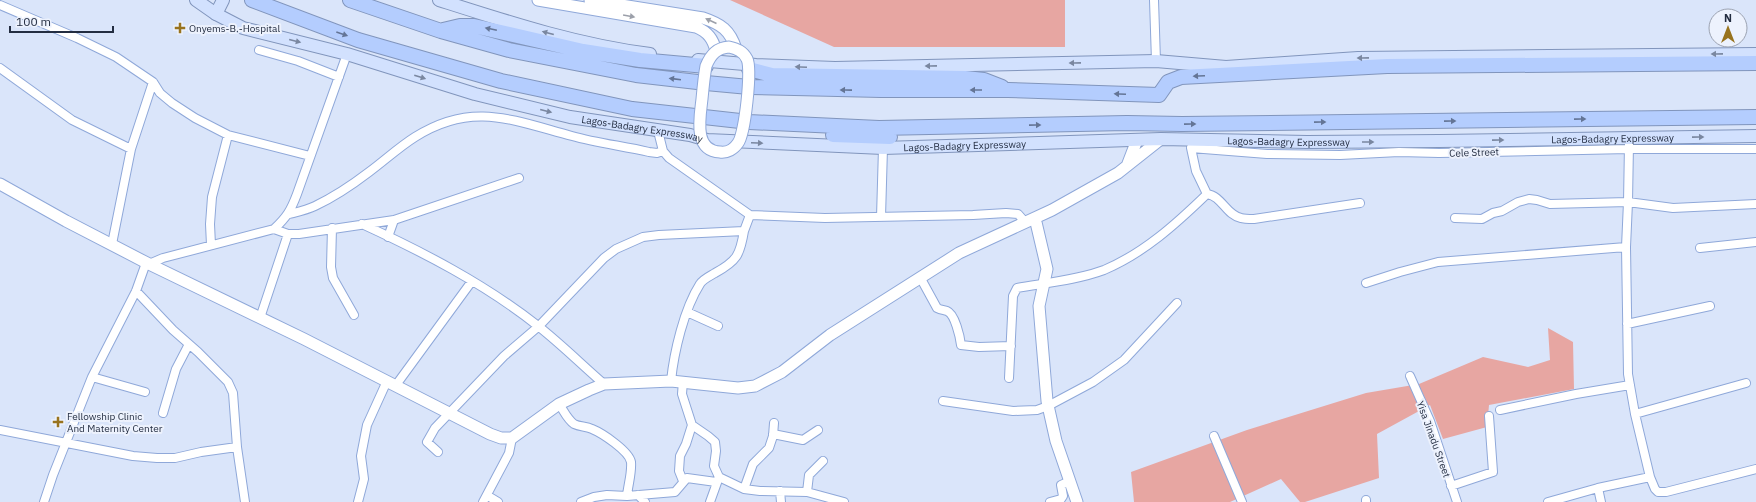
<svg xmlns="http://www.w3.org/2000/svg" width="1756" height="502" viewBox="0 0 1756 502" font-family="'IBM Plex Sans',sans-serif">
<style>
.green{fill:#e7a6a2}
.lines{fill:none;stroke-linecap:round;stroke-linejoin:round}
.street-casing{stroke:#8fa8d9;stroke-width:10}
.secondary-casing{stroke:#8fa8d9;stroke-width:13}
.primary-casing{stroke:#8195bc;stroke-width:14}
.highway-casing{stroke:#8195bc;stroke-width:16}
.street{stroke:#fff;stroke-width:8}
.secondary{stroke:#fff;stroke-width:11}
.primary{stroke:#d2e1fe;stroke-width:12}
.highway{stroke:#b4cdfe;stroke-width:14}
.secondary-bridge-casing{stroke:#8fa8d9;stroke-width:13;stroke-linecap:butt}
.secondary-bridge{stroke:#fff;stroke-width:11}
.oneway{fill:#9ca0aa}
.oneway2{fill:#647596}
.oneway3{fill:#7a87a0}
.poi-dot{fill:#98731e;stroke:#edf2fd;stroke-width:1.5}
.labels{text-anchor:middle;stroke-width:4;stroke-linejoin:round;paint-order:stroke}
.poi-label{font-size:10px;fill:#232d41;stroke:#edf2fd;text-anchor:start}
.street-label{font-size:10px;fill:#232d41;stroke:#edf2fd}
</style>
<rect width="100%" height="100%" fill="#dae5fa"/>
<path class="green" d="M730 0H1065V47H834Z
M1548 328 1573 342 1574 389 1489 405 1487 427 1443 439 1430 405 1377 434 1379 478 1305 502H1300L1281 479 1230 502H1134L1131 472 1247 430 1366 393 1419 384 1483 357 1528 367 1550 360Z"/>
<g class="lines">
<defs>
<path id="street" d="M1154 0 1156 61
M0 5 77 38 116 57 153 82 160 93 172 103 195 118 228 135 310 156
M259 50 298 61 339 77
M0 68 72 120 131 149
M658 131 663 151 669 158 750 215 825 218 973 215 1006 213 1018 214 1026 223
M1629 144 1628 202 1673 208 1756 204
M1360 203 1254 219C1250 219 1244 219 1241 218 1226 215 1222 196 1207 194L1196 171 1191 148 1267 154 1340 155 1399 152 1439 153 1629 149H1756
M289 214C297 212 307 210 315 206 334 197 352 185 369 172 384 161 399 147 415 137 472 101 512 120 572 136 597 143 623 146 649 152L657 153 663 151
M881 217 883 148
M1455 218 1482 219 1493 213 1502 211 1518 202 1529 199 1537 200 1550 204 1628 202 1626 247 1628 374 1635 414 1650 477 1598 488 1548 502
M362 224C423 252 485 284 538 326 561 344 582 365 604 384
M332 228 331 267 333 278 354 315
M274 229 288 234H299L394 220 519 178
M388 237 394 220
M112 244 131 149 153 82
M211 245 210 224 212 197 228 135
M1700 248 1756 242
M149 264 163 258 274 229C287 217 291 210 297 194L347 54
M920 277 937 308C941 310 944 310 947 311 955 314 960 337 961 345L979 347 1011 346
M1366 283 1400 272 1438 262 1626 247
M136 291 173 330 198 352 228 382 233 393 237 447 245 502
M687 312 718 326
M260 318 288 234
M1627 324 1710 306
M1410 376 1430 421 1457 502
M92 377 145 392
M1009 378 1013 296 1017 288C1045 283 1077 280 1104 270 1144 253 1176 224 1207 194
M671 381C674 352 684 309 700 284 703 279 710 276 715 273 737 261 740 255 744 231
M683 381 682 394 692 425 708 436 715 442 716 451 714 466 719 477 744 489 760 491 807 492 844 502
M396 385 472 281
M943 401 1013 411 1037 410 1048 406 1093 382 1124 360 1177 303
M559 404C564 411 567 419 574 424 580 427 586 426 592 429 602 433 629 451 631 462 632 473 628 485 627 496
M1500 410 1576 394 1630 385
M163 413 176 369 189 344
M1635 414 1746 383
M0 430 133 456 157 458H175L201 452 237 447
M773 434 803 440 818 430
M1214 436 1242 502
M438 452 427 442 435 428 504 356 539 326 604 258 616 249 643 237 659 235 744 231 750 215
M1650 477 1655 489 1658 492H1666L1756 469
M683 481 679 471 680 456 686 444 692 425
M1451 486 1493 472 1489 416
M1598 488 1601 502
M744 489 753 464 769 448 773 436 774 423
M780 491 781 502
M807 492 809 475 823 461
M638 495 645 502
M488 496 498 502
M1366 500V502
M44 502 53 475 92 377 136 291 146 263
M358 502 364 479 361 456 367 425 387 381
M483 502 509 453 512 438
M581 502 594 497 607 495 627 496 675 492 687 478 716 482
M710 502 719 477
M1050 502 1061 499 1063 496 1061 485 1070 481"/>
<path id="secondary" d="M538 0 696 27C708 32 713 39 716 51
M590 0 703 18C721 24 730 30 736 49
M1127 166 1137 140
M0 184 66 221 149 264 304 339 490 434 501 438H512L559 404 589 390 604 384 671 381 738 388 755 386 782 372 830 335 959 253 1052 210 1118 173 1161 139
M1035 218 1047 269 1039 306 1047 401 1056 441 1077 502"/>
<g id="primary">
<path id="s1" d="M196 0 216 14 243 28 347 54 475 94 570 117 690 135 707 140 883 148 1161 139 1307 142 1440 141 1756 136"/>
<path d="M439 0C508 22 578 45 650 54"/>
<path d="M216 14 223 0"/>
<path d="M698 60 756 65 835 68 1156 61 1226 67 1358 58 1756 54"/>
</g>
<path id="highway" d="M252 0 358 40 501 81 632 109 749 122 879 128 1127 123 1182 124 1756 117
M350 0 441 31 509 50 636 75 706 83 749 87 881 90H1008L1159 95 1168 82 1181 77 1387 66 1756 63
M443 30 460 26H474L583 51 640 60 706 66
M749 69 772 75 965 78 984 80 1002 87
M833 135 890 137"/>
</defs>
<use href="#street" class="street-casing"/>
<use href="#secondary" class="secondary-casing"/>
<use href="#primary" class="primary-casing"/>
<use href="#highway" class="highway-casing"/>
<use href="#street" class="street"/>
<use href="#secondary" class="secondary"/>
<use href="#primary" class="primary"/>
<use href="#highway" class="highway"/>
<defs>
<path id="secondary-bridge" d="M729 47C737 49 743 51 747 59 752 69 745 134 738 143 734 149 727 153 720 152 693 151 700 117 702 99 703 88 704 77 706 66 711 54 717 48 729 47Z"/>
</defs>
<use href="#secondary-bridge" class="secondary-bridge-casing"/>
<use href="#secondary-bridge" class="secondary-bridge"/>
</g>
<defs><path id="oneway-solid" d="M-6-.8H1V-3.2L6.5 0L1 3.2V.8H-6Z"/></defs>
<g class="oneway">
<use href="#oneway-solid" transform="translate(629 16) rotate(10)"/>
<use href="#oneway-solid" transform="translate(711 21) rotate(-156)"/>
</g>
<g class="oneway2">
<use href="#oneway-solid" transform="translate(491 29) rotate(-168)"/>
<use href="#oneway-solid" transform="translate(342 34) rotate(19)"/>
<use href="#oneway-solid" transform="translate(1199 76) rotate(177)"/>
<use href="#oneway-solid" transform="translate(675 79) rotate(-173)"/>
<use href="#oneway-solid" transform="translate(846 90) rotate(-179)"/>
<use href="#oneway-solid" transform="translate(976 90) rotate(-180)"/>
<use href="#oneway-solid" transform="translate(1120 94) rotate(-178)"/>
<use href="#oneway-solid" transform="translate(1580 119) rotate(-1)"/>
<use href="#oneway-solid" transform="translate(1450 121) rotate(-1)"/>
<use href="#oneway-solid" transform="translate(1320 122) rotate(-1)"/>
<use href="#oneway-solid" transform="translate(1190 124) rotate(-1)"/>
<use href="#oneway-solid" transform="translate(1035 125) rotate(-1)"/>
</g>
<g class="oneway3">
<use href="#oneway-solid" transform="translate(548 33) rotate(-165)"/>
<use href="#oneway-solid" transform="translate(295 41) rotate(14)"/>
<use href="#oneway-solid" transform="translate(1717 54) rotate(179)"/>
<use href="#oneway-solid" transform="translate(1363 58) rotate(179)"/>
<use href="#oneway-solid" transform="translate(1075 63) rotate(179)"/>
<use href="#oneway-solid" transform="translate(931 66) rotate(179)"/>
<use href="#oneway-solid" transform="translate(801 67) rotate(-178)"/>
<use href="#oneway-solid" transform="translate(420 77) rotate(17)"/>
<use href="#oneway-solid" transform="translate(546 111) rotate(14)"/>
<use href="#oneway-solid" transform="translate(1698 137) rotate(-1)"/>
<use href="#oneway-solid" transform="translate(1498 140) rotate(-1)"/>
<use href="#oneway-solid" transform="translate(1368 142)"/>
<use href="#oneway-solid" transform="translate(757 143) rotate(3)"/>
</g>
<g class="poi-dot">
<path d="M178 22h4v4h4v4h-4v4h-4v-4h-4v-4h4z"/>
<path d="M56 416h4v4h4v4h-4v4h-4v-4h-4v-4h4z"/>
</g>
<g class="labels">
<g class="poi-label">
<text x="189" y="32">Onyems-B.-Hospital</text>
<text x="67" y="420">Fellowship Clinic<tspan x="67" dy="12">And Maternity Center</tspan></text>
</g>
<g class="street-label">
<text dy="4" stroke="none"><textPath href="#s1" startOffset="467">Lagos-Badagry Expressway</textPath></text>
<text dy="4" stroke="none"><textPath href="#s1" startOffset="1439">Lagos-Badagry Expressway</textPath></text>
<text dy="4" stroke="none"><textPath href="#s1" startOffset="1115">Lagos-Badagry Expressway</textPath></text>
<text dy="4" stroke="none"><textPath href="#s1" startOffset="791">Lagos-Badagry Expressway</textPath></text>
<text transform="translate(1474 152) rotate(-2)" y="4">Cele Street</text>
<text transform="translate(1434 439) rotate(70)" y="4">Yisa Jinadu Street</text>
</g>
</g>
<g transform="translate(1728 28)"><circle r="19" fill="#edf2fd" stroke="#9ca3b2"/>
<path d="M0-3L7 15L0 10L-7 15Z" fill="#98731e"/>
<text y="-6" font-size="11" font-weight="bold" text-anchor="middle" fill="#232d41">N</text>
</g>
<path d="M10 26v6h103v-6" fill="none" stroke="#232d41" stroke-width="2"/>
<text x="16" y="26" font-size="12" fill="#232d41" stroke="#edf2fd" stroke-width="3" paint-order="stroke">100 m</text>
</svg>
